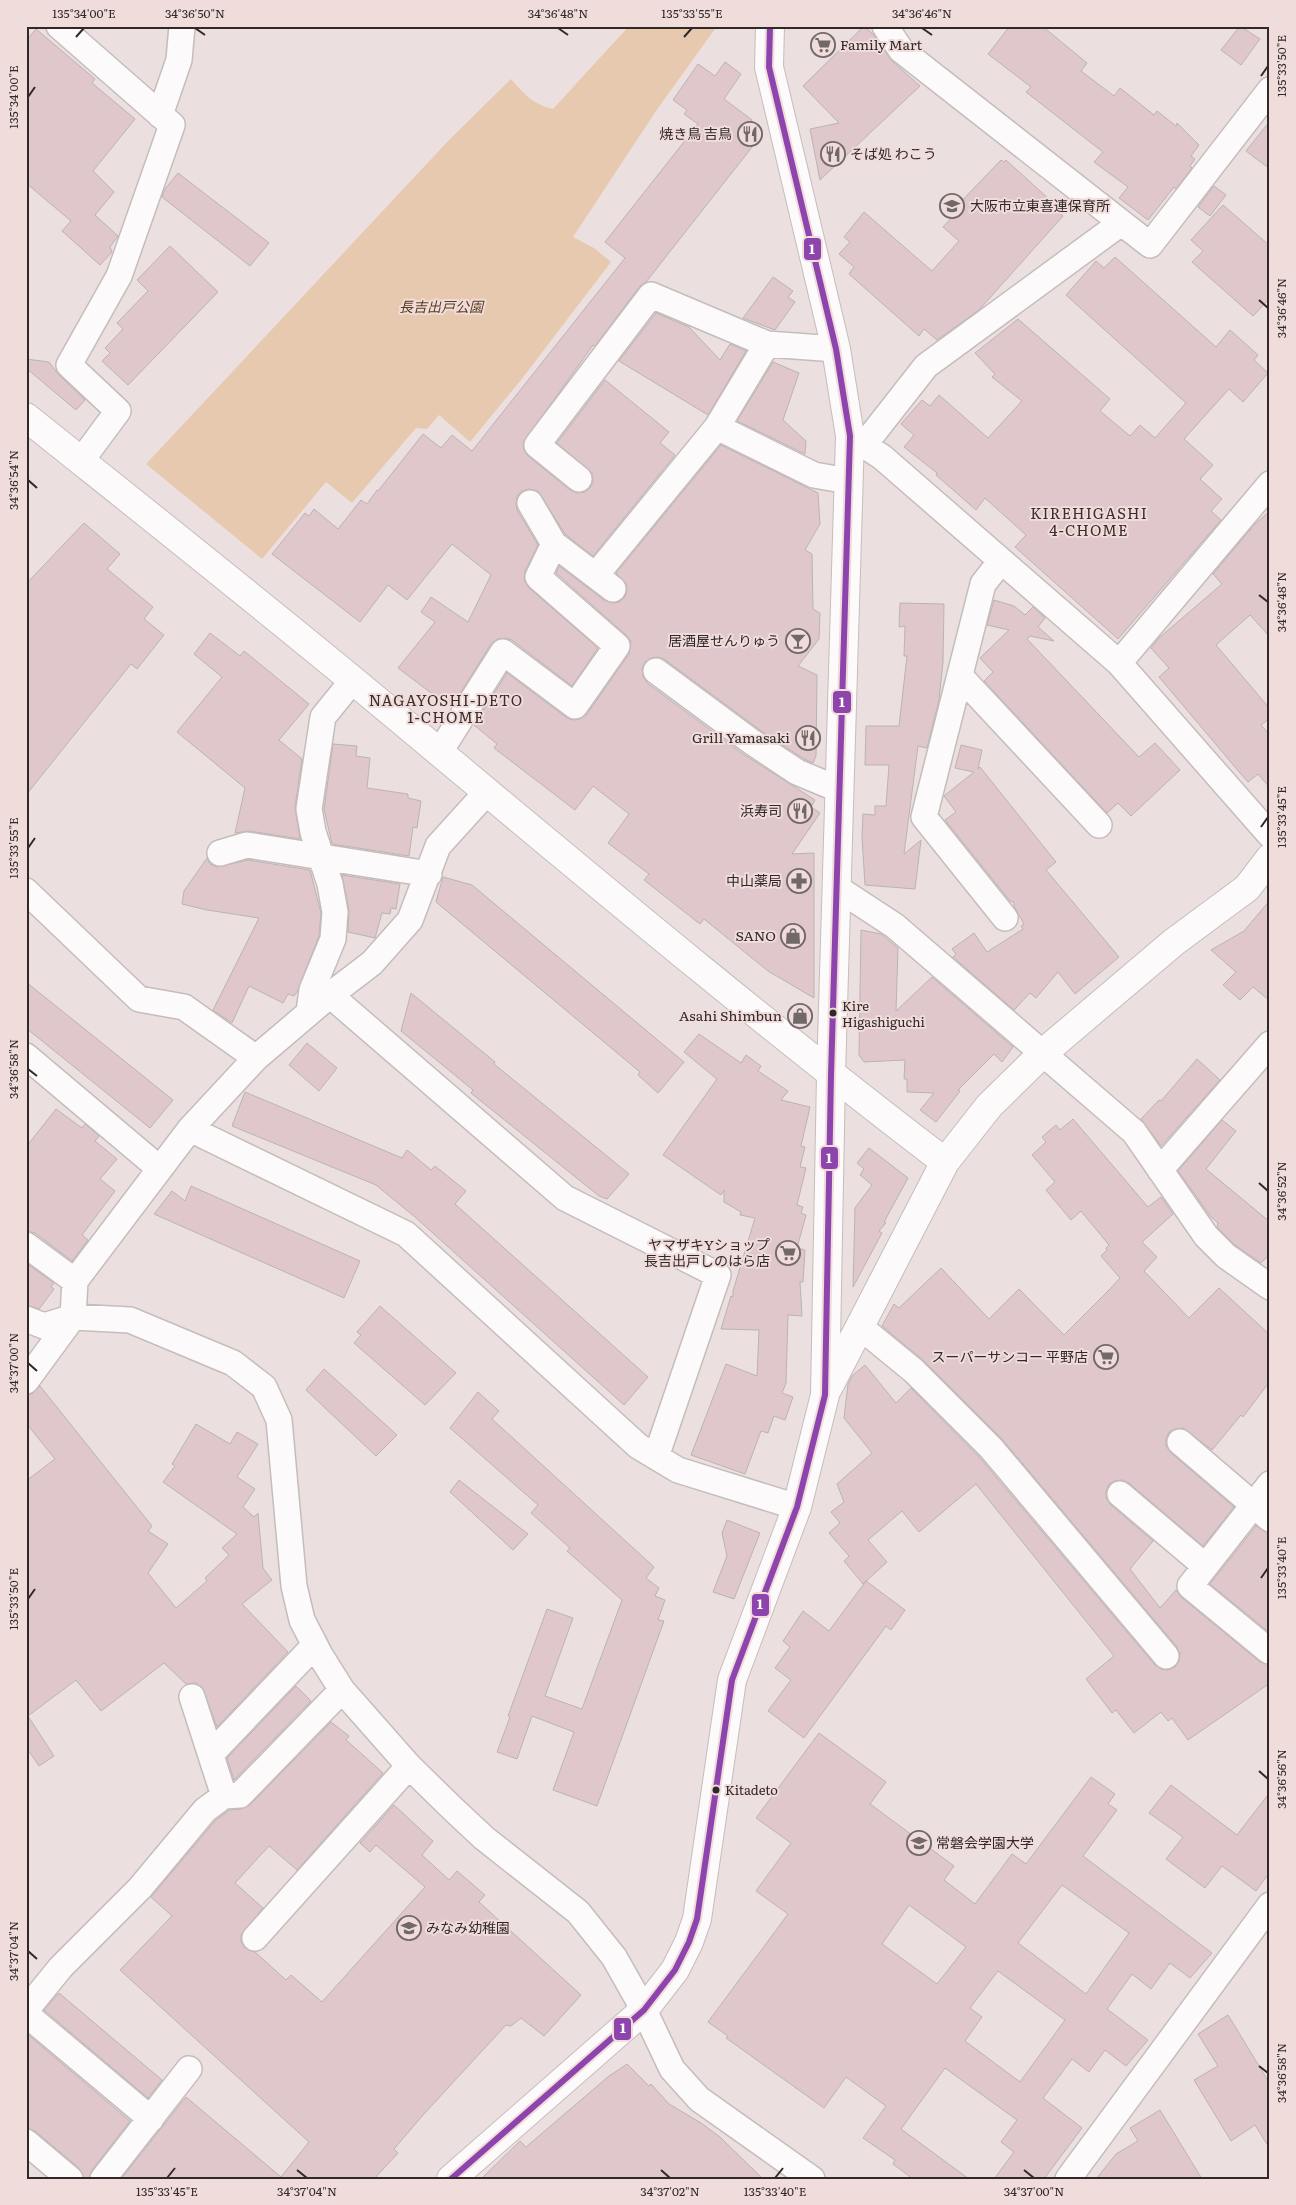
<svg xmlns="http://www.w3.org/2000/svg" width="1296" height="2205" viewBox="0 0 1296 2205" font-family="Literata,'Noto Sans JP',serif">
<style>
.green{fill:#e7c9af}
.building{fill:#dfc7cc;stroke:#bbb3b3;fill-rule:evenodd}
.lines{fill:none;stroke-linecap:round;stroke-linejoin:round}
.street-casing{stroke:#c5bdbc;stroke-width:28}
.secondary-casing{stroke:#c5bdbc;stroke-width:30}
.street{stroke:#fcfafa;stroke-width:25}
.secondary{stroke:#fcfafa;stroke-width:28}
.bus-1-casing{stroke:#f0dcda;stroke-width:10}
.bus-1{stroke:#8e44ad;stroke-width:6}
.ticks{fill:none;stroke:#302928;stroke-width:2}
.bus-dot{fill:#302928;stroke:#f0dcda;stroke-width:2}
.labels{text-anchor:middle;stroke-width:4;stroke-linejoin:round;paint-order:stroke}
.bus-label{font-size:13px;fill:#302928;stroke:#f0dcda;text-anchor:start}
.poi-label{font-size:14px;fill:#302928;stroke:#f0dcda;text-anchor:end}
.park-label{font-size:14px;font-style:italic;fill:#583c1c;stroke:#f0dcda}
.neighbourhood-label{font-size:15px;letter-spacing:1px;fill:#3c2d2b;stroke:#f0dcda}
.line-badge{stroke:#f0dcda;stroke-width:2}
.badge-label{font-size:14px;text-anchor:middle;font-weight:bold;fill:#fff}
.neatline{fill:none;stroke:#302928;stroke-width:2}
.ticks-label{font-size:12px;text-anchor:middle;fill:#302928}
</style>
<rect width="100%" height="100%" fill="#ebe0df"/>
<path class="green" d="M629 26H717L656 111 573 237 594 248 611 262 521 380 470 442 439 415 427 429 416 428 352 503 326 482 262 559 146 464 449 140 511 79C524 94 534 105 553 109Z"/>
<path class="building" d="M864 26 873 34 892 61 920 86 820 180 810 129 839 123 803 86Z
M1010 26H1042L1087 63 1081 71 1114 96 1120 88 1154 115 1157 111 1176 126 1177 123 1199 145 1191 156 1195 159 1190 166 1192 168 1176 189 1174 187 1148 220 1119 198 1128 187 1094 162 1103 152 1026 92 1031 87 988 54Z
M1240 26 1260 39 1241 65 1221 50Z
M36 29 95 79 92 83 135 119 93 171 114 192 95 215 118 236 110 247 112 252 100 265 62 231 71 221 26 183V41Z
M725 62 741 74 724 99 752 120 748 126 758 134 753 140 756 142 646 282 640 286 595 346 593 345 523 443 524 450 528 456 570 490 577 493 585 492 590 488 593 482 592 473 557 443 605 380 669 432 660 443 675 455 593 556 565 534 538 491 529 489 522 491 517 496 516 504 517 510 538 545 525 571 524 580 529 588 598 648 572 686 512 640 505 638 497 639 491 644 451 708 398 668 435 622 421 612 431 597 468 622 491 575 452 544 407 600 388 585 360 622 272 554 305 513 309 516 314 509 338 529 361 500 367 504 377 490 378 491 423 434 441 448 452 435 472 451 625 258 605 242 698 124 684 114 687 110 673 100 698 64 715 76Z
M1270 121V169L1246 151Z
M1001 160 1004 162 1006 160 1050 200 1048 202 1063 216 979 310 937 340 924 329 919 336 849 274 854 267 839 254 850 242 844 237 864 212 932 271 959 241 943 227 954 215 951 212Z
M178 173 269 243 250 266 162 197 165 189Z
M1214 186 1226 195 1210 216 1198 207Z
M1223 205 1270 246V298L1253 316 1192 262 1203 251 1191 240Z
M170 246 218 292 128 385 102 361 110 353 105 348 123 329 117 323 148 291 137 280Z
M1115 257 1216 347 1230 330 1258 355 1254 360 1268 373 1243 402 1229 389 1184 439 1213 465 1200 479 1222 499 1211 511 1221 520 1118 639 1015 547 1026 535 985 498 976 510 936 475 937 473 904 447 914 435 901 424 922 400 930 406 939 395 988 438 1022 401 992 377 995 374 975 353 1018 319 1110 399 1100 411 1130 436 1140 425 1155 438 1186 403 1066 295 1096 261 1104 268Z
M773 277 793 291 788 297 795 302 775 330 743 318Z
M656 313 689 327 720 360 730 344 746 351 708 415 619 361Z
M26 359 49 362 59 375 85 400 76 410 26 368Z
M773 362 799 373 783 420 806 441 805 454 737 421Z
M721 445 818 493 820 524 805 550 812 554 813 609 820 613 819 639 798 666 817 675 816 756 813 763 804 759 760 730 664 659 657 657 651 658 645 662 642 669 643 676 647 683 743 754 815 800 811 807 820 813 792 854 814 853V998L768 971 704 919 700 924 644 880 649 874 608 843 629 814 593 786 575 810 494 748 497 744 474 725 507 673 567 718 573 720 580 719 587 714 629 654 631 641 626 635 556 573 559 566 604 600 612 603 619 602 625 597 627 590 626 583 616 573Z
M1270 511V637L1250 615 1216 645 1270 709V718L1261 725 1270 735V788L1258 774 1248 782 1240 773 1159 677 1169 668 1151 648 1159 638 1222 584 1213 574 1255 524Z
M84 523 120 554 107 569 153 607 144 619 164 635 137 669 131 664 26 795V584Z
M994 600 1014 606 1025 615 1033 607 1045 618 1038 627 1054 641 1030 636 1027 639 1139 757 1155 743 1180 770 1131 816 1118 803 1107 813 984 681 993 672 980 658 1009 630 987 625Z
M900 603 944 604 943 662 939 700 927 748 918 746 904 854 921 840 915 889 865 885 862 837 863 814 875 815V806H886L889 765H865L866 726H899L907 656H904L905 626 899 627Z
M210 633 240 656 244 651 309 704 279 740 302 759 295 807 300 839 249 831 235 833 245 788 177 732 222 677 194 654Z
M333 744 357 746 356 756 370 758 367 788 408 794V798L421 801 417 828 413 827 409 856 332 844 324 809Z
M961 745 982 750 978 769 980 767 1056 862 1046 870 1119 957 1075 994 1058 972 1036 998 1030 993 1014 1010 953 957 956 954 952 949 974 933 987 952 1023 929 1021 926 1024 924 1014 906V902L1010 901 945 820 956 812 944 796 974 772 955 768Z
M207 858 210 864 217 867 248 860 310 870 321 913 319 936 297 992 294 996 288 994 283 1003 249 986 232 1023 213 1010 259 918 207 910 182 904 184 891Z
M342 875 400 884 396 909 391 908 390 914 382 913 375 938 348 932 349 910Z
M443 877 472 885 684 1062 658 1093 638 1075 640 1072 436 902Z
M1270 900V1001L1253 987 1240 1000 1223 985 1236 972 1211 950 1244 931Z
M861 930 881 934 898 948 896 1011 932 977 1013 1047 1002 1062 994 1054 958 1090 960 1091 936 1122 920 1110 934 1093 907 1092V1079H904L905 1060 864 1062 859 1055Z
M26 982 173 1100 150 1128 26 1028Z
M411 993 495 1062 494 1064 629 1174 607 1199 599 1196 471 1093 473 1090 401 1031Z
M699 1034 741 1063 746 1055 761 1066 758 1071 788 1091 781 1100 810 1107 801 1146 805 1147 800 1167 806 1168 797 1205 803 1207 801 1213 806 1215 797 1248 805 1250 803 1282H800L802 1316 788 1315 786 1383 782 1393 793 1397 785 1420 774 1416 768 1433 761 1431 745 1474 691 1455 726 1364 757 1376 759 1330 721 1329 731 1296 733 1297V1291L755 1218 740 1215 741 1212 724 1202V1190L721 1195 663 1155 717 1079 684 1052Z
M307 1043 337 1068 319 1091 289 1065Z
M1197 1059 1220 1080 1161 1146 1141 1119 1159 1100 1161 1101Z
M245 1092 402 1158 407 1150 431 1170 435 1166 466 1191 455 1204 648 1377 624 1405 415 1217 376 1185 232 1126Z
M56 1109 82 1128 85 1124 99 1136 95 1141 117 1159 100 1179 115 1191 82 1235 88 1240 72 1261 35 1233 26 1231V1147Z
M1073 1119 1148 1207 1161 1197 1173 1214 1142 1242 1157 1257 1144 1271 1189 1318 1219 1288 1270 1335V1381L1243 1417 1241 1415 1212 1450 1183 1428 1175 1429 1169 1432 1166 1439V1446L1171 1453 1234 1507 1203 1546 1129 1483 1122 1480 1115 1481 1109 1484 1106 1491V1498L1111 1505 1153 1541 1130 1569 1160 1608 1176 1590 1181 1597 1260 1662 1270 1665V1683L1188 1740 1172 1718 1168 1721 1161 1712 1134 1733 1116 1710 1112 1713 1086 1679 1114 1656 976 1484 919 1532 902 1511 868 1540 887 1562 863 1584 844 1561 849 1556 829 1533 840 1523 831 1512 844 1502 837 1484 872 1453 844 1418 848 1384 852 1376 865 1365 896 1403 911 1388 980 1458 1155 1665 1161 1669 1168 1670 1175 1667 1179 1661 1180 1654 1177 1647 1002 1439 924 1361 882 1326 894 1304 899 1308 941 1268 989 1319 1019 1289 1064 1335 1109 1290 1120 1278 1101 1256 1107 1250 1106 1248 1109 1245 1081 1211 1071 1220 1046 1190 1055 1182 1032 1155 1046 1142 1042 1137 1056 1125 1060 1130Z
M1222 1120 1236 1131 1206 1169 1270 1222V1254L1261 1263 1235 1245 1217 1227 1218 1223 1211 1217 1178 1171Z
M869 1148 908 1178 884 1222 886 1223 879 1231 882 1233 853 1287 855 1208 872 1185 860 1175 864 1169 857 1163Z
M191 1186 360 1261 344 1298 154 1214 172 1191 185 1201Z
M26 1263 54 1283 51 1287 54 1289 39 1309 26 1305Z
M380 1306 456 1373 425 1405 354 1343 361 1335 357 1332Z
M324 1369 397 1435 376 1456 306 1390Z
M40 1386 152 1526 148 1531 168 1544 148 1573 176 1608 207 1581 205 1578 229 1555 222 1548 237 1534 163 1482 175 1466 172 1464 196 1424 230 1444 237 1432 258 1444 237 1477 255 1489 243 1507 254 1517 258 1513 263 1568 272 1580 242 1604 288 1652 217 1727 202 1687 195 1683 186 1684 164 1663 101 1711 76 1680 28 1716 54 1756 39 1766 26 1747V1481L55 1459 26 1423V1395L32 1394Z
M478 1392 499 1411 492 1419 654 1567 646 1578 659 1588 655 1596 665 1600 658 1620 664 1621 597 1806 553 1790 574 1732 532 1716 517 1759 497 1752 510 1717 508 1716 547 1609 573 1618 545 1696 582 1709 622 1600 567 1551 570 1548 531 1513 538 1505 450 1428Z
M459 1480 528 1534 513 1550 450 1492Z
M727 1520 760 1533 734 1599 713 1592 727 1556 722 1533Z
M1256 1526 1270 1533V1633L1210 1584Z
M866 1581 905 1610 891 1630 886 1626 804 1738 768 1711 791 1680 775 1668 790 1647 783 1641 803 1611 829 1631Z
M296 1686 311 1701 234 1780 227 1758Z
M331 1722 349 1736 346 1740 383 1773 297 1870 269 1846 235 1883 263 1908 241 1935V1942L245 1948 255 1952 286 1980 291 1975 322 2002 425 1887 376 1845 370 1852 360 1843 394 1805 433 1841 422 1855 449 1880 457 1871 485 1895 479 1902 581 1995 544 2036 521 2018 511 2026 506 2025 423 2115 394 2149 398 2153 374 2179H121L186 2097 281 2177 309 2142 120 1970 172 1916 151 1897 215 1821 229 1810 241 1809 250 1805Z
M819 1733 886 1782 870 1804 954 1866 944 1880 975 1904 1012 1854 1026 1864 1091 1777 1115 1794 1108 1804 1117 1810 1083 1856 1212 1953 1190 1978 1170 1963 1151 1989 1132 1974 1107 2009 1148 2040 1126 2066 1105 2050 1089 2072 1072 2059 1043 2098 1082 2128 1044 2179H994L1014 2152 1001 2142 1017 2120 945 2068 901 2129 969 2179H913L893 2164 895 2160 863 2138 886 2106 846 2077 824 2108 726 2038 728 2036 708 2022 788 1914 756 1891 791 1843 756 1818ZM1062 1885 1129 1933 1086 1994 1018 1943ZM909 1905 966 1947 937 1984 882 1944ZM998 1971 1065 2020 1020 2082 965 2041 982 2017 970 2008Z
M1171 1785 1237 1835 1270 1792V1872L1256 1891 1222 1866 1205 1888 1166 1859 1183 1837 1149 1813Z
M59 1993 162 2080 148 2098 44 2010Z
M1228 2015 1270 2084V2149L1255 2125 1231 2141 1194 2080 1218 2066 1198 2034Z
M26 2033 130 2121 92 2170 89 2179H84L79 2168 35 2131 26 2128Z
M627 2064 649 2086 651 2084 669 2104 701 2123 720 2137 763 2179H481L520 2141 526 2147 609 2076Z
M1160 2110 1202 2179H1096L1116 2154 1138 2141 1130 2128Z"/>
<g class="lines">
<defs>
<path id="street" d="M59 26 172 125 119 276 69 365 118 411 81 461
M885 26 901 50 1150 245 1270 90
M160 115 179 60 182 26
M717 427 814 475 848 481
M850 436 882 457 1119 663 1270 835
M864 445 926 366 1121 223
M579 479 537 445 651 295 767 344 836 349
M530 503 554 544 613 589
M1001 561 983 584 924 817 1005 918
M596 575 717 427 767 344
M1119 663 1270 484
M656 671 752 742 797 772 840 790
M960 676 1099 825
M439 753 503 652 575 706 617 646 538 577 554 544
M220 853 247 845 429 874
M837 888 895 926 1134 1132 1206 1236 1226 1256 1270 1287
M26 891 139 999 184 1007 256 1058
M330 995 565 1198 718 1275 656 1457
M309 1012 312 990 333 939 335 912 330 884 313 832 309 809 323 717 353 680
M26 1056 160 1169
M190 1129 406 1234 638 1446 678 1470 797 1507
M1160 1170 1270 1044
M26 1245 75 1281
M26 1319 44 1326 73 1317 130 1320 233 1363 264 1387 279 1420 294 1586 302 1620 320 1655 342 1690 409 1766 453 1809 484 1838 578 1912 614 1957 644 2010 672 2069 699 2099 812 2179
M859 1326 914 1371 991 1448 1166 1656
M26 1381 73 1317 75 1281 190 1129 256 1058 330 995 372 963 410 920 438 846 486 793
M1180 1442 1270 1519
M1120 1494 1205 1566
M1269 1651 1190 1586 1270 1484
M192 1697 224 1796
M211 1754 315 1645
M255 1938 409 1766
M26 2010 61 1967 140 1888 205 1810 224 1796 240 1795 342 1690
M26 2014 151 2119
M26 2142 70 2179
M103 2179 189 2069
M1068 2179 1270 1905"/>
<path id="secondary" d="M26 417C136 505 246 592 355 682 550 844 743 1008 945 1162
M828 1388 945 1162 989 1106 1043 1053 1174 942 1247 888 1270 858
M451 2179 644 2010 675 1970 689 1942 697 1919 732 1680 797 1507 825 1395 831 1075 850 436 836 349 769 67 770 26"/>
</defs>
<use href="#street" class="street-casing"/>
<use href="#secondary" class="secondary-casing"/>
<use href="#street" class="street"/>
<use href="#secondary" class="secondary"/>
<defs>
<path id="bus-1" d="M451 2179 644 2010 675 1970 689 1942 697 1919 732 1680 797 1507 825 1395 831 1075 850 436 836 349 769 67 770 26"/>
</defs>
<use href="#bus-1" class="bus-1-casing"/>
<use href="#bus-1" class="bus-1"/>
</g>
<path class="ticks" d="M195 28 205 35M558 28 568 35M922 28 932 35M76 37 84 28M684 37 692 28M1261 76 1268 66M28 97 35 87M1259 300 1268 308M28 480 37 488M1259 595 1268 602M1261 827 1268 817M28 848 35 838M28 1069 37 1076M1259 1183 1268 1191M28 1363 37 1371M1261 1578 1268 1568M28 1599 35 1589M1259 1771 1268 1779M28 1951 37 1959M1259 2066 1268 2073M297 2170 307 2178M661 2170 670 2178M1024 2170 1034 2178M167 2178 175 2168M775 2178 783 2168"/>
<defs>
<symbol id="supermarket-ring" viewBox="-11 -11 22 22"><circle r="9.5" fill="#f0dcda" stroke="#716968" stroke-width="1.5"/><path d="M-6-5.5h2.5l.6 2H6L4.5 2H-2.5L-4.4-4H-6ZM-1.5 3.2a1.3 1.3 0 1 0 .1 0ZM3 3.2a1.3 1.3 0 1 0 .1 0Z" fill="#716968"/></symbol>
<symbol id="restaurant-ring" viewBox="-11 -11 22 22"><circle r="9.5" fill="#f0dcda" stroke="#716968" stroke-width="1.5"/><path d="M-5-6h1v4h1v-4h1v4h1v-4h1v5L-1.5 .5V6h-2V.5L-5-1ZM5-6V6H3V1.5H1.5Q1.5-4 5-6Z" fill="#716968"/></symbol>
<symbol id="school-ring" viewBox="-11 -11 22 22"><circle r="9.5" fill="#f0dcda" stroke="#716968" stroke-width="1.5"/><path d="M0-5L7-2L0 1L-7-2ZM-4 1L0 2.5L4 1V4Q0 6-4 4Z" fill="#716968"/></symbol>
<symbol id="bar-ring" viewBox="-11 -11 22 22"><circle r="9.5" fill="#f0dcda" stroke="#716968" stroke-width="1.5"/><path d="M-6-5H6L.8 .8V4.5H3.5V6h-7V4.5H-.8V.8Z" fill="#716968"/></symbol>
<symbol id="pharmacy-ring" viewBox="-11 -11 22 22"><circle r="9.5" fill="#f0dcda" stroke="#716968" stroke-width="1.5"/><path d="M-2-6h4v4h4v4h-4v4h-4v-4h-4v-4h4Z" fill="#716968"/></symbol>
<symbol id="shop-ring" viewBox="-11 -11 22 22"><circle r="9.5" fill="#f0dcda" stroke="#716968" stroke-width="1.5"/><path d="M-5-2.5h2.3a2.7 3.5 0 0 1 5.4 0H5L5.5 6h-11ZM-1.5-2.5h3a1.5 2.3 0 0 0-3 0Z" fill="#716968"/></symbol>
<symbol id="university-ring" viewBox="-11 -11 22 22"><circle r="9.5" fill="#f0dcda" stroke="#716968" stroke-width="1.5"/><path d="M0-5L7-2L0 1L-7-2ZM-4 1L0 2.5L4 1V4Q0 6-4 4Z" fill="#716968"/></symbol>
</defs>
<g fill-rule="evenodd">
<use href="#supermarket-ring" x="809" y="31" width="28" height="28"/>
<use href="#restaurant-ring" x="736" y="120" width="28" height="28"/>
<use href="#restaurant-ring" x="819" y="140" width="28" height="28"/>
<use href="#school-ring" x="938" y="192" width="28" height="28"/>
<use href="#bar-ring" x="784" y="627" width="28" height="28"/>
<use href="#restaurant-ring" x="794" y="724" width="28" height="28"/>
<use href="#restaurant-ring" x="786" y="797" width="28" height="28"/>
<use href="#pharmacy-ring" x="785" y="867" width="28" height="28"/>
<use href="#shop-ring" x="779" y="922" width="28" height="28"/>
<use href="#shop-ring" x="786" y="1002" width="28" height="28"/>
<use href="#supermarket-ring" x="774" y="1239" width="28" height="28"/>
<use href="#supermarket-ring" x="1092" y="1343" width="28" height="28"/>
<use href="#university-ring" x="905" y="1829" width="28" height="28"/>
<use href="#school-ring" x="395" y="1914" width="28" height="28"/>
</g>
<g class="bus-dot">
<circle cx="833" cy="1013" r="4.5"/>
<circle cx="716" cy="1790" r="4.5"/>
</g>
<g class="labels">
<g class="bus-label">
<text x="842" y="1011">Kire<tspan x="842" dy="16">Higashiguchi</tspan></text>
<text x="725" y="1795">Kitadeto</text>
</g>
<g class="poi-label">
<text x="840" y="50" text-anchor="start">Family Mart</text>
<text x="732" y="139">焼き鳥 吉鳥</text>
<text x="850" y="159" text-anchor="start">そば処 わこう</text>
<text x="970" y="211" text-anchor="start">大阪市立東喜連保育所</text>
<text x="780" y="646">居酒屋せんりゅう</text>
<text x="790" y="743">Grill Yamasaki</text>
<text x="782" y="816">浜寿司</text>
<text x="782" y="886">中山薬局</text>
<text x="776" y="941">SANO</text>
<text x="782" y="1021">Asahi Shimbun</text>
<text x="770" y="1250">ヤマザキYショップ<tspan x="770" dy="16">長吉出戸しのはら店</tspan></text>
<text x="1088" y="1362">スーパーサンコー 平野店</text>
<text x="936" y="1848" text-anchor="start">常磐会学園大学</text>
<text x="426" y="1933" text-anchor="start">みなみ幼稚園</text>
</g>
<g class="park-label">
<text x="441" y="312">長吉出戸公園</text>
</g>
<g class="neighbourhood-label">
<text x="1089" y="519">KIREHIGASHI<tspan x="1089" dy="17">4-CHOME</tspan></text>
<text x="446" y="706">NAGAYOSHI-DETO<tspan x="446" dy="17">1-CHOME</tspan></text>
</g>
</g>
<g class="line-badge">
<rect x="803" y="237" width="19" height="24" rx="5" fill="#8e44ad"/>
<rect x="832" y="690" width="20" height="24" rx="5" fill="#8e44ad"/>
<rect x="820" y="1146" width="19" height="24" rx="5" fill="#8e44ad"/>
<rect x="751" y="1593" width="19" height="24" rx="5" fill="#8e44ad"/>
<rect x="613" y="2017" width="19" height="24" rx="5" fill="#8e44ad"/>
</g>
<g class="badge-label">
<text x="812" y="254">1</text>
<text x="842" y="707">1</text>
<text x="829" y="1163">1</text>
<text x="760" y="1609">1</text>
<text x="623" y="2033">1</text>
</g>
<rect width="1296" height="2205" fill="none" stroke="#f0dcda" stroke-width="55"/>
<rect x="28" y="28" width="1240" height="2150" class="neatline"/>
<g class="ticks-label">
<text x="84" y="18">135°34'00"E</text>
<text x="195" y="18">34°36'50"N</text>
<text x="558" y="18">34°36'48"N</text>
<text x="692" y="18">135°33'55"E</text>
<text x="922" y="18">34°36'46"N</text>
<text transform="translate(1282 66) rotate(-90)" y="4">135°33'50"E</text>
<text transform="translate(14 97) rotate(-90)" y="4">135°34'00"E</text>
<text transform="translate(1282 308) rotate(-90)" y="4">34°36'46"N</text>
<text transform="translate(14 480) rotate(-90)" y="4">34°36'54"N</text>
<text transform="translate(1282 602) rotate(-90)" y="4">34°36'48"N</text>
<text transform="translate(1282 817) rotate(-90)" y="4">135°33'45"E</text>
<text transform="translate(14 848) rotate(-90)" y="4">135°33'55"E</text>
<text transform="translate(14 1069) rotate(-90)" y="4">34°36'58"N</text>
<text transform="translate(1282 1191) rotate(-90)" y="4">34°36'52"N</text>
<text transform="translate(14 1363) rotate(-90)" y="4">34°37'00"N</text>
<text transform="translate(1282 1568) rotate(-90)" y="4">135°33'40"E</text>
<text transform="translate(14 1599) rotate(-90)" y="4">135°33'50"E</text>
<text transform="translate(1282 1779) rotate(-90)" y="4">34°36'56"N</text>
<text transform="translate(14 1951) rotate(-90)" y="4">34°37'04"N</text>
<text transform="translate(1282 2073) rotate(-90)" y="4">34°36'58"N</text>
<text x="167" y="2196">135°33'45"E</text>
<text x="307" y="2196">34°37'04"N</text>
<text x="670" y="2196">34°37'02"N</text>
<text x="775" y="2196">135°33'40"E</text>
<text x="1034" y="2196">34°37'00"N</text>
</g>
</svg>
